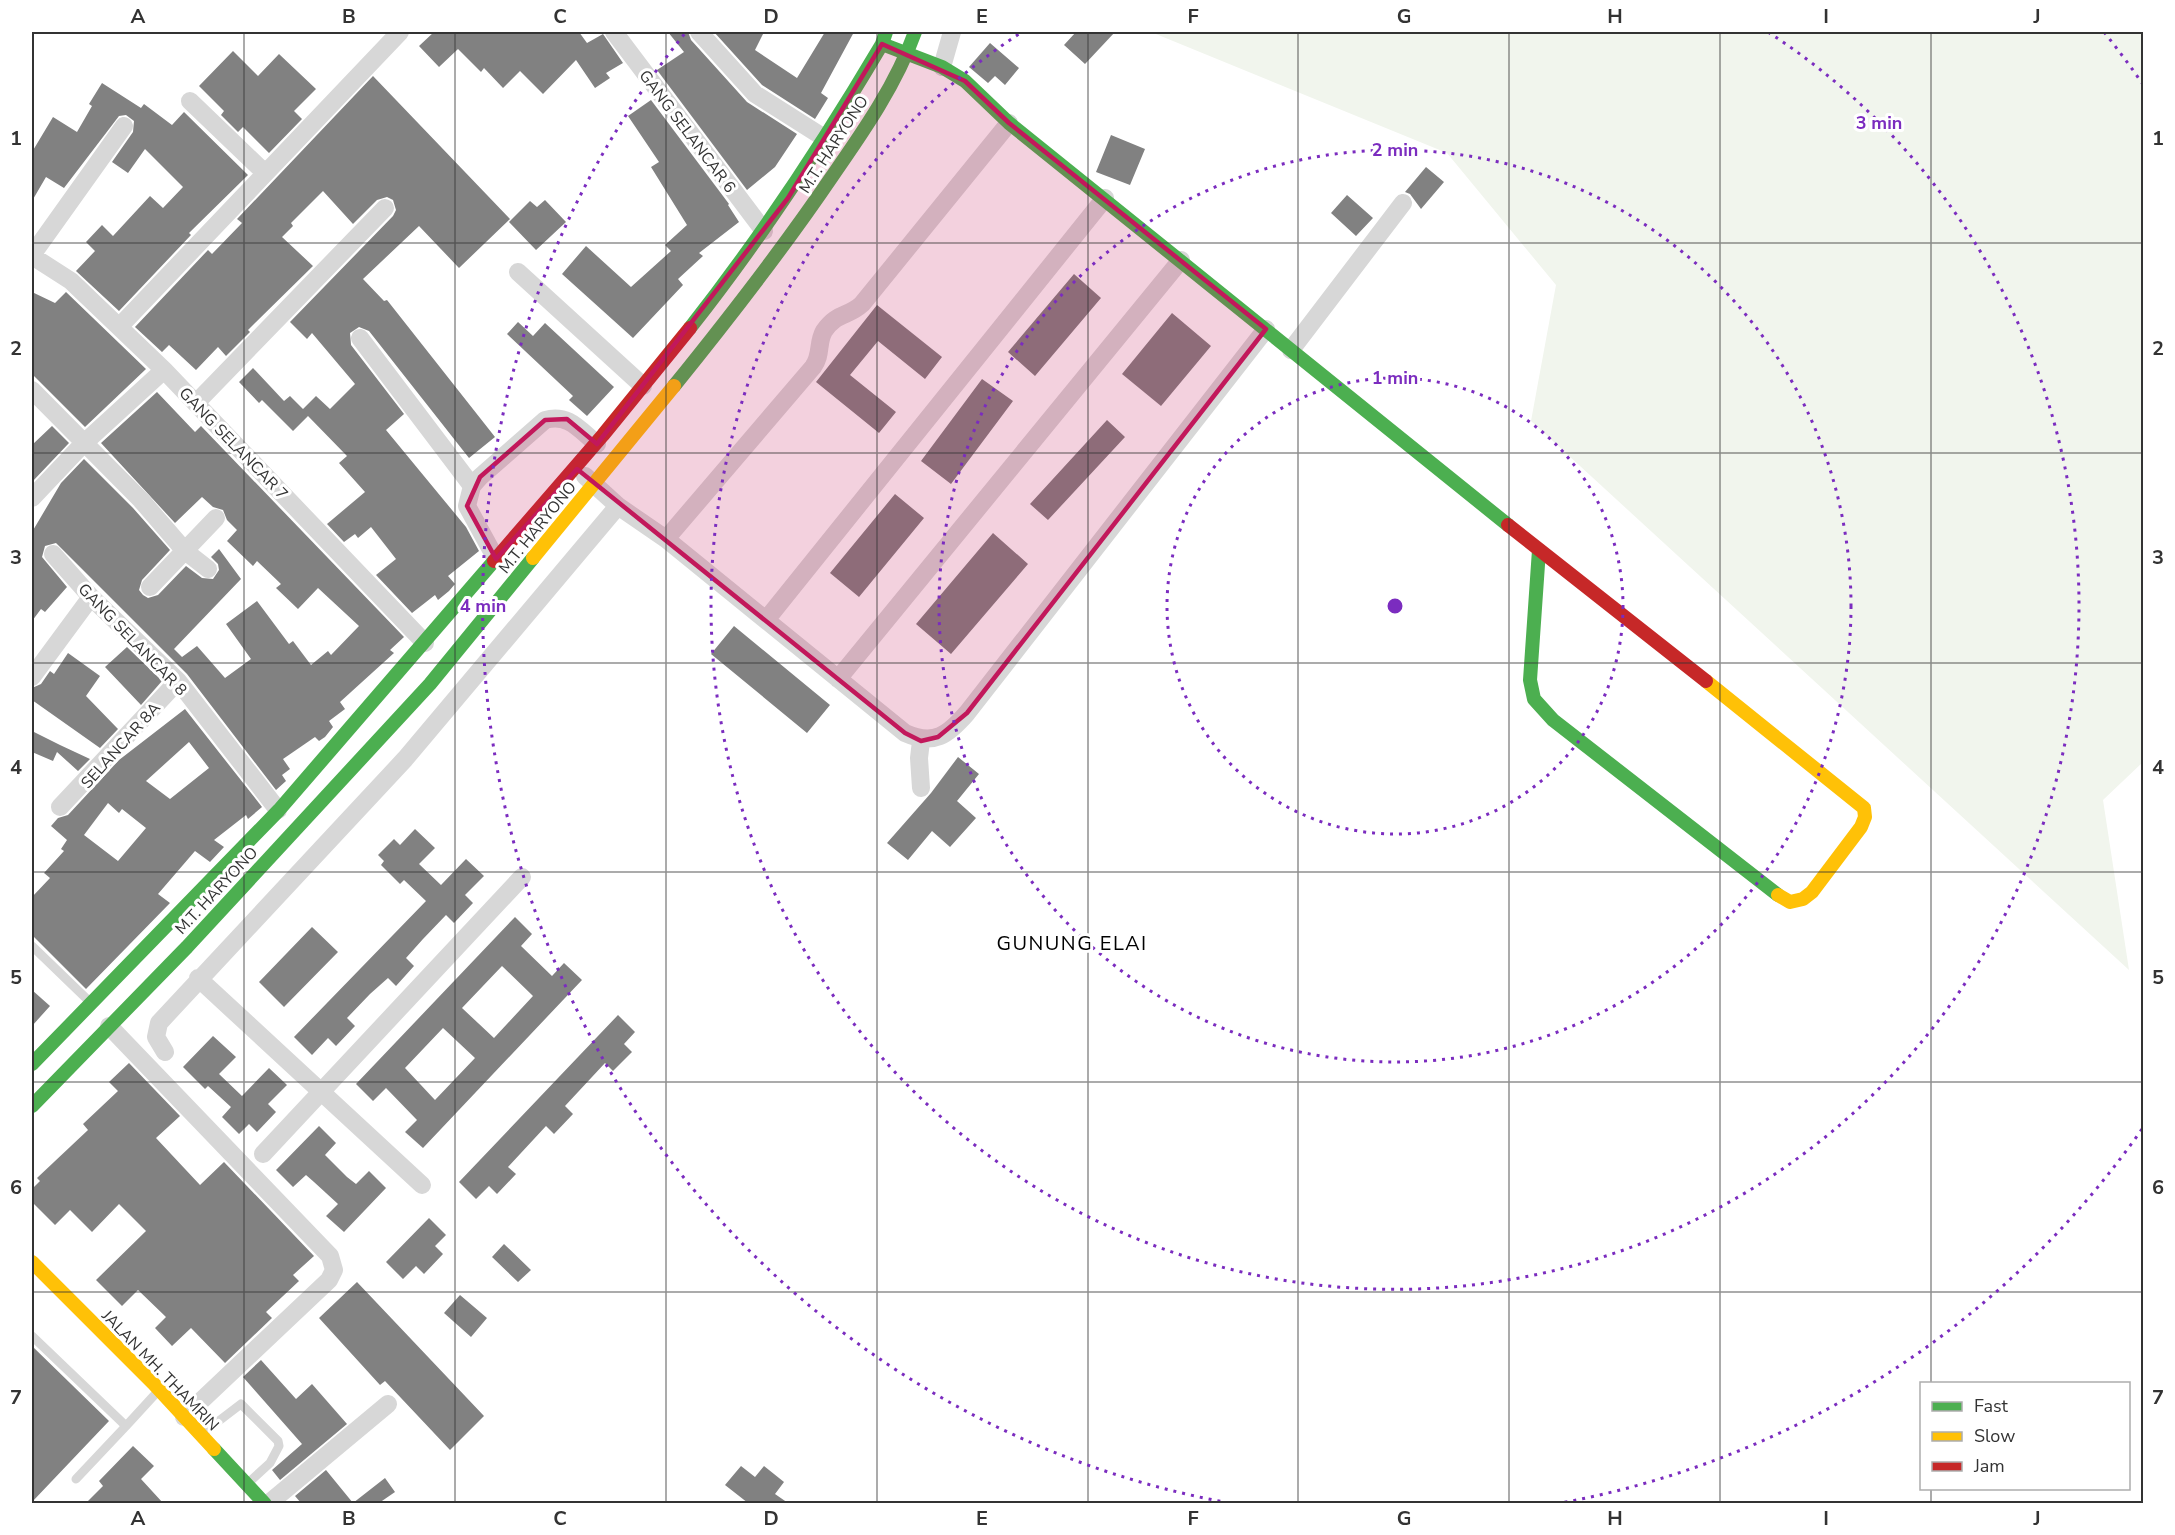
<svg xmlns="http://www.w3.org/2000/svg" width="2175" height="1535" viewBox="0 0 2175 1535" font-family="'Nunito Sans',sans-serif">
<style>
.green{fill:#f1f5ed}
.building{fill:#818181;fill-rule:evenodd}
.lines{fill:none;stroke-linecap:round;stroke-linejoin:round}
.lane{stroke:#d7d7d7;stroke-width:9}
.street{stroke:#d7d7d7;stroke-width:18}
.fast{stroke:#4caf50;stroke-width:14}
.slow{stroke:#ffc107;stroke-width:14}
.jam{stroke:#c62828;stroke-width:14}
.marked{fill:#c2185b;fill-opacity:0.2;stroke:#c2185b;stroke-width:4.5;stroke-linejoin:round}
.grid{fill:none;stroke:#333;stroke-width:1.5;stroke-opacity:0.55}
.ring{fill:none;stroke:#7b2cbf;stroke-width:3;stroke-dasharray:3 6}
.labels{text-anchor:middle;stroke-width:6;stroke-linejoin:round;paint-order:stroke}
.street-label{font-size:16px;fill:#333;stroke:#fff}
.quarter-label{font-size:20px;letter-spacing:1.5px;fill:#000;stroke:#fff}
.centre{fill:#7b2cbf;stroke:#fff;stroke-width:3}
.ring-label{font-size:18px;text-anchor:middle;font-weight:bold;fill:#7b2cbf;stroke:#fff;stroke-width:6;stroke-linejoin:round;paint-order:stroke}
.neatline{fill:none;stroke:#333;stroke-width:2}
.grid-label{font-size:20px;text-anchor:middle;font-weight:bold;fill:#333}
</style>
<rect width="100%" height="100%" fill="#fff"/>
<path class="green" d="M1151 32H2143V762L2103 800 2129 970 1531 421 1556 285 1447 153Z"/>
<path class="building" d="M434 32H579L587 43 603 34 623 63 606 73 610 78 595 88 576 60 543 94 520 71 503 88 484 68 481 72 458 49 439 67 419 46Z
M668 32H688L691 40 747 102 797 134 775 167 747 190 657 70 684 52Z
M714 32H764L755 50 797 78 825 32H854L821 93 828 98 815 119 762 85Z
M1076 32H1115L1085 64 1064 45Z
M990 43 1019 68 1005 85 995 76 988 83 969 67Z
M233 51 258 76 279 54 316 89 294 111 302 119 269 153 243 127 238 132 221 115 224 111 199 86Z
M373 76 510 219 459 268 419 226 363 279 384 301 387 300 495 437 469 458 369 331 359 327 350 333 351 345 404 414 386 430 466 527 479 551 448 576 455 584 449 591 438 600 435 595 412 613 376 575 396 559 371 527 358 538 355 534 344 542 327 524 365 492 339 463 347 456 308 416 293 431 262 400 259 403 239 382 253 368 284 401 290 396 303 409 316 396 330 409 355 384 312 333 307 339 290 322 393 216 396 210 393 200 387 197 377 200 353 224 323 191 291 223 293 226 282 237 313 266 248 330 250 332 226 356 218 347 196 370 169 345 162 352 135 327 208 250 212 254 242 223 237 219Z
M102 83 141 108 144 104 172 125 184 112 248 175 189 233 191 235 119 311 76 271 95 251 86 242 102 225 113 236 150 196 163 208 183 187 145 149 128 173 112 162 133 132 134 121 126 115 119 116 64 188 46 177 32 201V152L53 117 77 132 92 106 89 104Z
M651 100 729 204 728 205 739 222 699 253 703 256 678 279 683 285 633 338 562 274 586 246 631 287 671 251 665 245 687 225 651 167 659 162 628 116Z
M1111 135 1145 149 1130 185 1096 172Z
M1426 167 1444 182 1421 209 1410 194 1405 192Z
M1347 195 1373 218 1356 236 1331 213Z
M545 200 566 222 536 250 509 222 530 201 537 207Z
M1074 274 1101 298 1035 376 1008 352Z
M32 292 55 303 66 292 146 369 85 427 32 374Z
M877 305 942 357 925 379 878 341 850 375 896 412 879 433 816 382Z
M1172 313 1211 346 1161 406 1122 374Z
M518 322 533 336 545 323 614 387 587 416 569 400 573 396 507 334Z
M982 379 1013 401 951 484 921 461Z
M157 392 195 432 201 426 404 637 390 650 394 653 340 702 345 709 329 721 333 727 325 737 319 741 315 737 283 759 290 769 282 775 286 781 276 790 187 674 56 543 45 546 42 557 67 587 45 612 41 609 32 621V532L61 483 84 459 133 508 170 550 142 580 139 590 143 595 148 598 158 595 186 566 202 578 213 579 219 570 218 564 211 557 219 549 241 579 174 649 182 657 197 646 225 678 251 659 226 624 257 601 289 644 293 641 311 665 328 651 331 655 359 626 318 588 298 609 276 588 281 584 257 561 253 566 227 541 237 530 227 520 223 510 213 507 202 497 175 523 101 443Z
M1107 420 1125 437 1048 520 1030 504Z
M52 426 69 443 32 482V445Z
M895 494 924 518 859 597 830 573Z
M993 533 1028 564 951 654 916 624Z
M734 626 830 705 807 733 711 654Z
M127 647 162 681 141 705 105 667Z
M68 653 100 676 86 696 118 729 100 748 32 700V688L41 684 50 671 54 674Z
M185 709 262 807 248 819 246 815 214 840 224 847 210 862 195 851 158 894 170 903 86 989 32 935V897L50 878 44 873 64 851 61 849 67 840 51 826 58 818 68 815 119 760ZM189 742 209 768 170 799 146 781ZM108 803 119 813 122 809 146 828 118 861 84 835Z
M32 731 60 745 90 759 78 771 57 752 53 761 32 752Z
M958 757 979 774 957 801 976 818 950 847 932 831 908 860 887 843 931 793Z
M415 829 435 848 419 864 441 885 466 859 484 876 465 895 473 903 454 923 446 915 423 939 406 958 414 966 396 986 388 978 370 994 347 1018 355 1026 336 1046 328 1038 312 1055 294 1037 426 901 404 880 400 884 381 865 384 861 378 855 394 839 400 845Z
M515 917 532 934 521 946 552 976 564 963 582 980 423 1148 405 1132 417 1120 386 1088 373 1101 356 1084ZM502 966 533 996 494 1038 462 1008ZM443 1028 475 1058 435 1100 405 1068Z
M312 927 338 952 284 1007 259 982Z
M32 990 50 1006 32 1026Z
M618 1015 635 1032 624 1044 632 1052 613 1071 605 1063 565 1106 573 1114 554 1134 546 1126 508 1167 516 1174 497 1194 489 1186 476 1199 459 1182Z
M213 1036 236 1057 219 1074 242 1096 269 1068 287 1085 268 1104 276 1112 257 1132 249 1124 239 1134 222 1117 231 1107 208 1086 205 1089 183 1067Z
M129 1063 180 1116 156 1138 200 1185 224 1162 314 1256 293 1275 299 1281 266 1312 272 1318 225 1363 191 1328 172 1346 155 1328 166 1317 138 1290 122 1306 96 1280 146 1231 119 1204 92 1232 70 1210 55 1225 32 1202V1189L40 1181 37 1178 88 1130 83 1124 118 1091 109 1082Z
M319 1126 336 1143 325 1155 347 1177 356 1184 369 1171 386 1188 344 1232 326 1216 338 1204 314 1182 306 1175 293 1187 276 1170Z
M429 1218 446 1235 435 1246 443 1254 424 1274 416 1266 403 1279 386 1262Z
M504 1244 531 1270 518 1282 492 1257Z
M357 1282 484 1416 450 1450 385 1381 380 1385 319 1318Z
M460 1295 487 1318 471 1337 444 1313Z
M32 1346 109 1421 32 1502Z
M261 1360 296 1399 312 1384 347 1424 280 1480 272 1470 302 1444 243 1377Z
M133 1446 154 1466 141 1479 163 1503H86L103 1486 99 1481Z
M741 1466 755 1477 764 1466 784 1482 775 1494 788 1503H748L725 1485Z
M326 1470 353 1503 385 1478 395 1492 379 1503H301L295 1496Z"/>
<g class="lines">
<path class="lane" d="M32 946 91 1003
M32 1336 126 1426 159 1390
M203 1433 241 1404 278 1441 279 1446 270 1463 247 1484
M76 1479 126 1426"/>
<path class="street" d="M614 32 764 231
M699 32 755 94 826 139
M942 67 952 32
M190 101 265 173
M32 255 124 126
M32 256 71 281 164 370 425 643
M518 272 643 386
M119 327 400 32
M360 338 472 486
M1291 350 1403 203
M32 390 141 500 185 551 208 569
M196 403 385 208
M585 476 618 506
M32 498 83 444 164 370
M666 539 813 367C822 355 817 343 824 331 837 312 848 317 862 304L1009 123
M53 554 91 597 178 681 278 810
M496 559 467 506 472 486 480 477 545 420C568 413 580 430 597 444
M150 587 216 518
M766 620 1105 198
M32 677 91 597
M838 679 1181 260
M921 788 919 758 921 741
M60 807 178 681
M198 978 422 1185
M109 1026 330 1256 334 1270 329 1280 184 1417
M165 1052 156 1037 159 1023 405 759 618 506 666 539 905 733C934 746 948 735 967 713L1266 329
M263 1154 522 877
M268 1504 388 1404"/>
<path class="fast" d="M882 44 942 67 965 81 1009 123 1508 525
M690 328C761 238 824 142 882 44L886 32
M674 386C729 318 782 250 831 178 863 132 896 85 915 32
M1539 550 1530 680 1534 699 1553 720 1778 895
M32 1064 279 810 494 561
M32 1106 187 947 430 684 533 558
M214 1449 265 1504"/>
<path class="slow" d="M533 558 674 386
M1706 681 1864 808 1865 817 1861 827 1812 892 1803 899 1790 902 1778 895
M32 1262 153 1383 214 1449"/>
<path class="jam" d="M1508 525 1706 681
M494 561 603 435 690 328"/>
</g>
<path class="marked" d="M882 44 965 81 1009 123 1266 329 967 713 938 737 921 741 905 733 577 469 496 559 467 506 480 477 545 420 567 419 597 444 788 198Z"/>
<path class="grid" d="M244 32V1504M455 32V1504M666 32V1504M877 32V1504M1088 32V1504M1298 32V1504M1509 32V1504M1720 32V1504M1931 32V1384M32 243H2144M32 453H2144M32 663H2144M32 872H2144M32 1082H2144M32 1292H2144M1931 1488V1504"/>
<g class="ring">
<circle cx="1395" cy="606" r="228"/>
<circle cx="1395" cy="606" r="456"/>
<path d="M1768 32A684 684 0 1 1 1022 32"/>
<path d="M2142 1129A912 912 0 0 1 1561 1503M1229 1503A912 912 0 0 1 686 32M2104 32A912 912 0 0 1 2142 83"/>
</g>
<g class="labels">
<g class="street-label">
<text transform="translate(688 131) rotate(53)" y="6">GANG SELANCAR 6</text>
<text transform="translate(833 144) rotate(-57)" y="6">M.T. HARYONO</text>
<text transform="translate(234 443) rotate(46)" y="6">GANG SELANCAR 7</text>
<text transform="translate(537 527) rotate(-51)" y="6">M.T. HARYONO</text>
<text transform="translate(133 639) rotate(46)" y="6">GANG SELANCAR 8</text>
<text transform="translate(120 745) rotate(-48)" y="6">SELANCAR 8A</text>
<text transform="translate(216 890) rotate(-47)" y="6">M.T. HARYONO</text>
<text transform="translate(161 1370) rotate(46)" y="6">JALAN MH. THAMRIN</text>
</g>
<g class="quarter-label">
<text x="1072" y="950">GUNUNG ELAI</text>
</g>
</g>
<circle cx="1395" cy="606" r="9" class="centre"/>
<g class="ring-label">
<text x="1879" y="129">3 min</text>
<text x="1395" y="156">2 min</text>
<text x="1395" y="384">1 min</text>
<text x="483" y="612">4 min</text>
</g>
<rect width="2175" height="1535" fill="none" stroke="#ffffff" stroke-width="66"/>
<rect x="1920" y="1382" width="210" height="108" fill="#ffffff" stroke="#adadad" stroke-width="1.5"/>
<rect x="1932" y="1402" width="30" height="9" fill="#4caf50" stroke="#adadad" stroke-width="1.5"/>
<text x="1974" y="1412" font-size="18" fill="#333333">Fast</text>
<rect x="1932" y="1432" width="30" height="9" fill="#ffc107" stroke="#adadad" stroke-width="1.5"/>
<text x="1974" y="1442" font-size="18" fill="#333333">Slow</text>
<rect x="1932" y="1462" width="30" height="9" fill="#c62828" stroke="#adadad" stroke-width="1.5"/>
<text x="1974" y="1472" font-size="18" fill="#333333">Jam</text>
<rect x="33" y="33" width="2109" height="1469" class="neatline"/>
<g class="grid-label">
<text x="138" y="23">A</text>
<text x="349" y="23">B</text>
<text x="560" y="23">C</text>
<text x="771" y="23">D</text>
<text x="982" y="23">E</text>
<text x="1193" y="23">F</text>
<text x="1404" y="23">G</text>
<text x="1615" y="23">H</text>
<text x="1826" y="23">I</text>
<text x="2037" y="23">J</text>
<text x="16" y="145">1</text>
<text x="2158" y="145">1</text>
<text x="16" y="355">2</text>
<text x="2158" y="355">2</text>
<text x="16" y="564">3</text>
<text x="2158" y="564">3</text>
<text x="16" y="774">4</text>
<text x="2158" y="774">4</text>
<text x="16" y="984">5</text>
<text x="2158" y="984">5</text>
<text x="16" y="1194">6</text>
<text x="2158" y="1194">6</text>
<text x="16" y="1404">7</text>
<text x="2158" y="1404">7</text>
<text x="138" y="1525">A</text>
<text x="349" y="1525">B</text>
<text x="560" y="1525">C</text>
<text x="771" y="1525">D</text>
<text x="982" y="1525">E</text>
<text x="1193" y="1525">F</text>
<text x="1404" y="1525">G</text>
<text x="1615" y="1525">H</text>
<text x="1826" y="1525">I</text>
<text x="2037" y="1525">J</text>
</g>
</svg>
